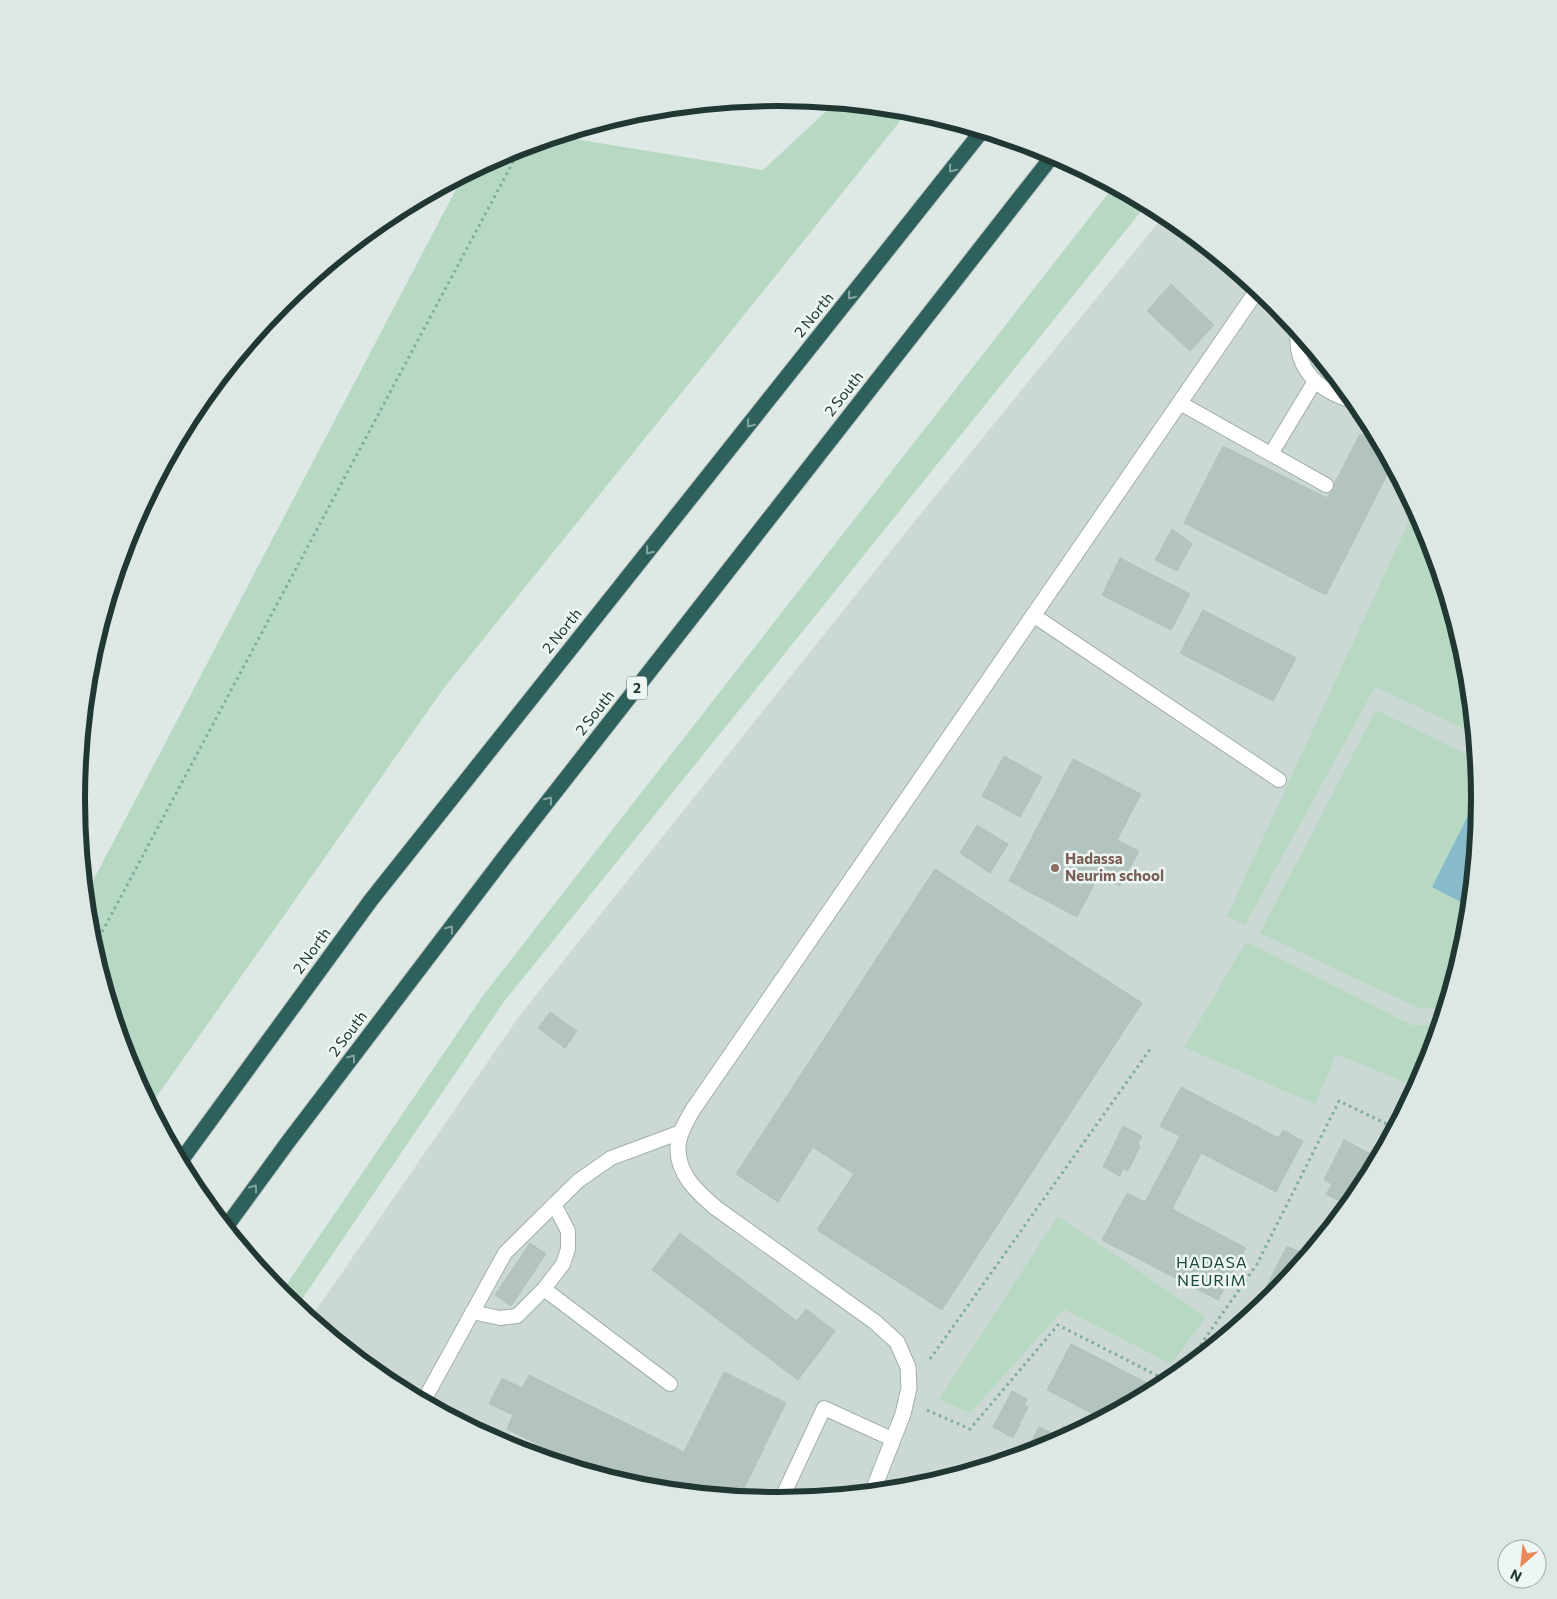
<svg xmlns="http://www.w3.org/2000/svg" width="1557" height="1599" viewBox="0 0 1557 1599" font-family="Commissioner,sans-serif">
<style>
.built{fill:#ccd8d4}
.green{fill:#b7d9c3}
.water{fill:#87bbcc}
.building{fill:#b3c3be;stroke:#b0c2bc}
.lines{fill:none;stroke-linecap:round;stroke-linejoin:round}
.service-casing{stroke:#a1b0ac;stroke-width:16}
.minor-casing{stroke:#a1b0ac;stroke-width:17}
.motorway-casing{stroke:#bcc3c2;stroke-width:17}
.path{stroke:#7faba1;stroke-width:3;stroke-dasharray:2.5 4;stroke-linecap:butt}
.service{stroke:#fff;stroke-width:14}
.minor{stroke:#fff;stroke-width:15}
.motorway{stroke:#2e615b;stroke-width:15}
.oneway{stroke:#84a49f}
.education-dot{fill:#8d6e63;stroke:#edf6f2;stroke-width:2}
.labels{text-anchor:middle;stroke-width:5;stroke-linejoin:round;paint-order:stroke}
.shield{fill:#edf6f2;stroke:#5e706c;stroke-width:1}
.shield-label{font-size:14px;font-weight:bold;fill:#203733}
.street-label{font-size:15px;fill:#203733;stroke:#edf6f2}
.education-label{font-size:15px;font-weight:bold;fill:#785e54;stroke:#edf6f2;text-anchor:start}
.neighbourhood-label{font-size:16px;letter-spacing:1px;fill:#1d4841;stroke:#edf6f2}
.rim{fill:none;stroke:#203733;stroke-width:6}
</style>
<rect width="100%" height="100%" fill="#dee9e5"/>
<path class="built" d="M1165 214 1275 303 1363 410 1427 531 1467 663 1481 800 1467 937 1427 1069 1362 1190 1275 1296 1168 1384 1047 1448 915 1488 778 1502 641 1488 509 1448 388 1383 310 1319 520 1015 923 511Z"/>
<path class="green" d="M835 103 909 110 444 688 150 1106 130 1068 90 936 86 894 463 176 510 151 557 136 763 170Z
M1114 186 1147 204 503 1003 296 1308 280 1294 482 997Z
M1415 508 1427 531 1467 663 1474 733 1375 687 1245 925 1227 916Z
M1376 710 1477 759 1481 800 1467 937 1445 1009 1418 1008 1260 933Z
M1246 942 1411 1025H1441L1427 1069 1417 1087 1336 1054 1315 1104 1184 1047Z
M1058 1216 1206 1317 1171 1364 1064 1309 970 1413 939 1399Z"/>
<path class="water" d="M1480 792 1481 800 1470 907 1432 887Z"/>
<path class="building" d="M1171 284 1214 325 1190 351 1147 311Z
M1360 434 1378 444 1379 441 1392 465 1326 595 1184 523 1223 446 1327 498Z
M1172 529 1192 544 1177 571 1155 560Z
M1120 558 1190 594 1171 630 1102 595Z
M1203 610 1296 658 1273 701 1180 653Z
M1004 756 1042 777 1020 817 982 796Z
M1073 759 1141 794 1117 840 1139 851 1120 886 1099 875 1077 917 1009 881Z
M977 825 1008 844 990 873 960 853Z
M935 869 1142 1003 942 1310 817 1230 854 1174 813 1147 778 1202 736 1174Z
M550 1012 577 1031 565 1048 538 1028Z
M1181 1087 1279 1138 1283 1130 1303 1141 1276 1192 1201 1153 1172 1209 1246 1248 1218 1300 1102 1240 1127 1193 1145 1202 1180 1136 1160 1126Z
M1123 1126 1142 1136 1138 1144 1140 1146 1128 1171 1123 1169 1120 1176 1103 1167Z
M1344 1140 1379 1158 1362 1190 1349 1206 1326 1194 1332 1184 1324 1180Z
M680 1233 797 1321 806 1309 835 1331 798 1380 652 1270Z
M530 1243 546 1254 511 1306 495 1295Z
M1287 1246 1308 1256 1275 1296 1265 1304 1259 1301Z
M1071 1344 1159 1389 1103 1419 1047 1390Z
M724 1372 786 1403 739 1498 641 1488 602 1476 507 1429 513 1415 489 1404 502 1378 522 1388 529 1375 684 1452Z
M1012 1391 1027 1399 1024 1405 1028 1407 1013 1438 993 1427Z
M1063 1426 1077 1433 1047 1448 1024 1455 1039 1427 1058 1436Z"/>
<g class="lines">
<defs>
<path id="service" d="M1298 330C1293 370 1321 393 1356 402
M1180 403 1326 485
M1271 454 1315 381
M1033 615 1279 780
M544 1289 670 1384
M472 1312 500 1318 517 1316 544 1289 563 1264 568 1249V1231L554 1204
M423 1402 505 1253 578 1181 611 1158 681 1132
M780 1502 824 1408 892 1439"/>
<path id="minor" d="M872 1493 903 1414 909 1388 908 1367 897 1342 875 1322 716 1208C697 1192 677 1174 678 1147 678 1135 686 1122 692 1111L1258 289"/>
<path id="motorway" d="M180 1162 371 900 982 131
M226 1227 288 1142 506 855 1054 154"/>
</defs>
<use href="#service" class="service-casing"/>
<use href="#minor" class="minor-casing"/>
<use href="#motorway" class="motorway-casing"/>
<path class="path" d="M93 949 521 147
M930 1359 1151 1048
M1188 1368 1199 1347 1257 1264 1339 1101 1395 1128
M927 1410 970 1429 1058 1325 1170 1382"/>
<use href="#service" class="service"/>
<use href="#minor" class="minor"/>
<use href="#motorway" class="motorway"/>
</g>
<defs><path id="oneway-chevron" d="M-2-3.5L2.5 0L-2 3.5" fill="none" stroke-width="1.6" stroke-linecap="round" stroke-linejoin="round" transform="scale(1.25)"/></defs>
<g class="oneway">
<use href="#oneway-chevron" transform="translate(952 169) rotate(129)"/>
<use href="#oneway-chevron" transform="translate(851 296) rotate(129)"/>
<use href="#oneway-chevron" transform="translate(750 424) rotate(129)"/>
<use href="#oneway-chevron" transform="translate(649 551) rotate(129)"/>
<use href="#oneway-chevron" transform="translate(549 800) rotate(-52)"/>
<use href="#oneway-chevron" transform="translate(450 929) rotate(-53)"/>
<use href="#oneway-chevron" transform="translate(352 1058) rotate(-53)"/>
<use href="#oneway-chevron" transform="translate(254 1188) rotate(-54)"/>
</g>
<circle class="education-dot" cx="1055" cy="868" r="5"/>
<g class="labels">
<rect class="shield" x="627" y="676.5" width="20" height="23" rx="4"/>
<g class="shield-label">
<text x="637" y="693">2</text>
</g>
<g class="street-label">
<text transform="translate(814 315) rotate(-51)" y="5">2 North</text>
<text transform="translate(844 394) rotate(-52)" y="5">2 South</text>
<text transform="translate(562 631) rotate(-51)" y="5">2 North</text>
<text transform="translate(595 713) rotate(-52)" y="5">2 South</text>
<text transform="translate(312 951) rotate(-54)" y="5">2 North</text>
<text transform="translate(348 1034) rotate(-53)" y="5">2 South</text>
</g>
<g class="education-label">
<text x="1065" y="864">Hadassa<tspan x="1065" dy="17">Neurim school</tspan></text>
</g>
<g class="neighbourhood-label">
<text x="1212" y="1268">HADASA<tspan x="1212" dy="18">NEURIM</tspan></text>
</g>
</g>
<path d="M0 0H1557V1599H0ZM85 799a693 693 0 1 1 1386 0a693 693 0 1 1-1386 0Z" fill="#dde7e3" fill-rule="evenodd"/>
<path class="rim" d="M85 799a693 693 0 1 1 1386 0a693 693 0 1 1-1386 0Z"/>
<g transform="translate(1522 1564) rotate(207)"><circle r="24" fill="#edf6f2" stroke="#9baaa6"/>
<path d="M0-4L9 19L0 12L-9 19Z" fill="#ea8a5a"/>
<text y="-8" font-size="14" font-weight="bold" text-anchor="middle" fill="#203733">N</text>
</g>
</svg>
